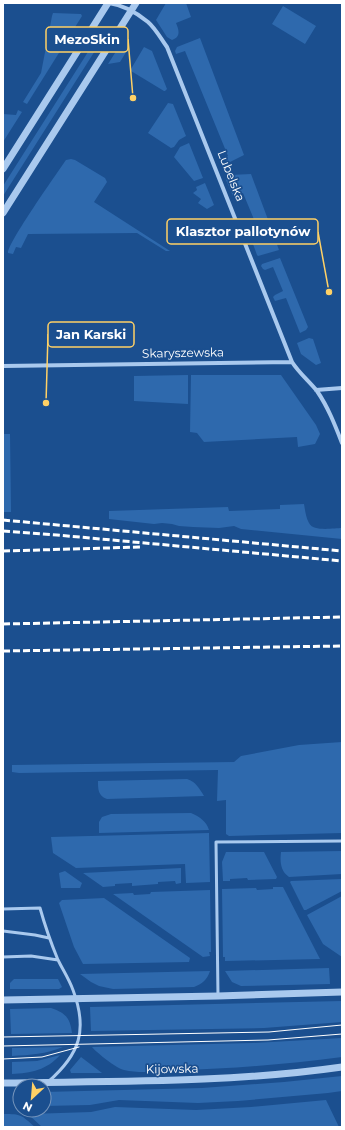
<svg xmlns="http://www.w3.org/2000/svg" width="345" height="1130" viewBox="0 0 345 1130" font-family="Montserrat,sans-serif">
<style>
.green{fill:#2e69ad}
.lines{fill:none;stroke-linecap:round;stroke-linejoin:round}
.service{stroke:#a9c9ee;stroke-width:3}
.minor{stroke:#a9c9ee;stroke-width:4}
.tertiary{stroke:#a9c9ee;stroke-width:7}
.tram{stroke:#fff;stroke-width:1}
.rail{stroke:#fff;stroke-width:3;stroke-dasharray:7 3;stroke-linecap:butt}
.labels{text-anchor:middle;stroke-width:3.5;stroke-linejoin:round;paint-order:stroke}
.street-label{font-size:12px;fill:#fff;stroke:#1b4f8f}
.leader{fill:none;stroke:#ffd166;stroke-width:1.5}
.callout-dot{fill:#ffd166;stroke:#1b4f8f;stroke-width:1.5}
.callout{fill:#1b4f8f;stroke:#ffd166;stroke-width:1.5}
.callout-label{font-size:13px;text-anchor:middle;font-weight:bold;fill:#fff}
</style>
<rect width="100%" height="100%" fill="#1b4f8f"/>
<path class="green" d="M166 3H186L191 17 176 23C179 30 181 37 172 40L167 37 156 20Z
M283 6 316 26 305 44 272 24Z
M53 13 81 14 82 16 27 104 23 102 41 73 52 16Z
M100 33 105 35 3 196V186Z
M200 38 244 155 230 162 222 159 228 156 185 51 176 54 175 51 177 47Z
M122 42 128 46V49L120 62 108 64Z
M144 47 152 51 167 89 165 91H164L131 71V69Z
M168 103 173 104 186 136 179 140 174 147 171 148 148 133Z
M18 110 22 112 3 142V114L16 115Z
M189 143 203 178 194 181 174 157 180 147Z
M71 159 75 160 105 178 107 182 94 202 170 251H166L137 233 28 234 21 248 16 247 13 254 8 253C7 244 57 173 66 160Z
M251 174 270 225 258 229 243 193 233 196 226 180 230 175Z
M205 183 214 205 207 209 198 203 201 199 193 193 197 190 196 187Z
M271 228 279 250 258 256 257 255 250 236Z
M280 258 308 327 306 330 300 333 286 298 275 301 273 297 275 295 283 291 273 267 265 270 263 269 261 266 262 264Z
M309 338 313 339 321 363 316 365 301 354 297 343Z
M188 375V404L134 401V376Z
M191 375H281L316 425 320 434 315 444 298 447 297 437 204 442 197 433 190 432Z
M3 434H10L11 512H3Z
M304 504C305 510 306 518 309 523 313 532 334 528 342 528V539L241 529 234 526 219 528 193 527 179 526 172 524 162 523 154 524 109 519V511L228 507 229 511 280 509V505Z
M342 742V833L229 836 226 834V800L217 801 218 770 19 773 12 772V765L234 762 241 756 299 745Z
M187 779C196 782 199 788 204 796L107 799C98 796 98 789 98 781Z
M191 813C200 817 206 821 209 830L99 833V822L102 817 111 814Z
M209 833 210 882 186 883 185 864 76 868 53 853 51 837Z
M342 851V874L289 877C280 871 280 861 281 852Z
M226 852H264L277 877 276 879 248 880 247 878 230 879V881H223L222 862Z
M181 868V883L176 884 175 881 158 882V884L132 886V883L115 884V886L103 887 83 873Z
M65 871 82 883 80 888H61L59 873Z
M342 879V891L306 910H304L290 882 291 881Z
M273 887H283L320 959 225 961V957H223L222 889 256 888 257 890 273 889Z
M210 890 211 952H209L210 956 203 957 113 894 133 893 134 895 150 894 151 892Z
M342 896V957L323 944 307 915Z
M104 898 190 958 189 962 83 964 74 947 59 903 62 900Z
M329 968 330 984 241 986 232 982 225 971Z
M210 971C207 980 202 984 194 987L113 989 99 986 91 982 80 974Z
M14 979H58L62 987 59 989H10V983Z
M342 1001V1022L264 1028 91 1031 90 1007Z
M51 1008C65 1013 70 1017 72 1033L11 1034 10 1009Z
M342 1038V1057C288 1064 233 1069 178 1070 161 1071 141 1074 124 1070 116 1068 97 1053 92 1047L252 1043Z
M63 1047C46 1054 30 1055 12 1056V1048Z
M60 1055C47 1070 31 1073 12 1074V1062L37 1061Z
M81 1057 102 1073H71L70 1070Z
M342 1076V1091L328 1093 238 1101 198 1103 119 1100 90 1105 44 1106V1092L202 1088 284 1082Z
M326 1100 339 1127H42L29 1115 30 1114 91 1112 115 1107 196 1110 251 1107Z
M3 1114C22 1114 21 1115 35 1127H3Z"/>
<g class="lines">
<path class="service" d="M3 909 40 908C45 926 51 943 58 960 63 970 69 979 73 990 88 1030 80 1054 48 1082
M3 931 35 935 49 938
M3 957 31 956 58 960
M218 996 216 842 342 841"/>
<path class="minor" d="M109 3C123 5 137 13 148 22 156 29 161 39 167 47L292 362C299 373 309 381 317 391 328 407 335 425 342 443
M3 366 292 362
M316 390 342 388"/>
<path class="tertiary" d="M3 169 108 3
M3 213 136 3
M3 1000 218 996 342 992
M3 1083C116 1081 230 1083 342 1067"/>
<path class="tram" d="M3 1037 269 1032 342 1025
M3 1046 268 1040 342 1034
M3 1059 42 1057 79 1047"/>
<path class="rail" d="M3 520 342 551
M3 531 57 535 342 561
M3 551 141 547
M3 624 342 617
M3 651 342 646"/>
</g>
<g class="labels">
<g class="street-label">
<text transform="translate(231 176) rotate(68)" y="4">Lubelska</text>
<text transform="translate(183 353) rotate(-1)" y="4">Skaryszewska</text>
<text transform="translate(172 1069) rotate(-1)" y="4">Kijowska</text>
</g>
</g>
<path class="leader" d="M133 98L128 39M329 292L318 232M46 403L48 334"/>
<g class="callout-dot">
<circle cx="133" cy="98" r="4"/>
<circle cx="329" cy="292" r="4"/>
<circle cx="46" cy="403" r="4"/>
</g>
<g class="callout">
<rect x="46" y="27" width="82" height="25" rx="4"/>
<rect x="167" y="219" width="151" height="25" rx="4"/>
<rect x="48" y="322" width="86" height="25" rx="4"/>
</g>
<g class="callout-label">
<text x="87" y="44">MezoSkin</text>
<text x="243" y="236">Klasztor pallotynów</text>
<text x="91" y="339">Jan Karski</text>
</g>
<rect width="345" height="1130" fill="none" stroke="#ffffff" stroke-width="8"/>
<g transform="translate(32 1098) rotate(206)"><circle r="19" fill="#1b4f8f" stroke="#7695bc"/>
<path d="M0-3L7 15L0 10L-7 15Z" fill="#ffd166"/>
<text y="-6" font-size="11" font-weight="bold" text-anchor="middle" fill="#ffffff">N</text>
</g>
</svg>
